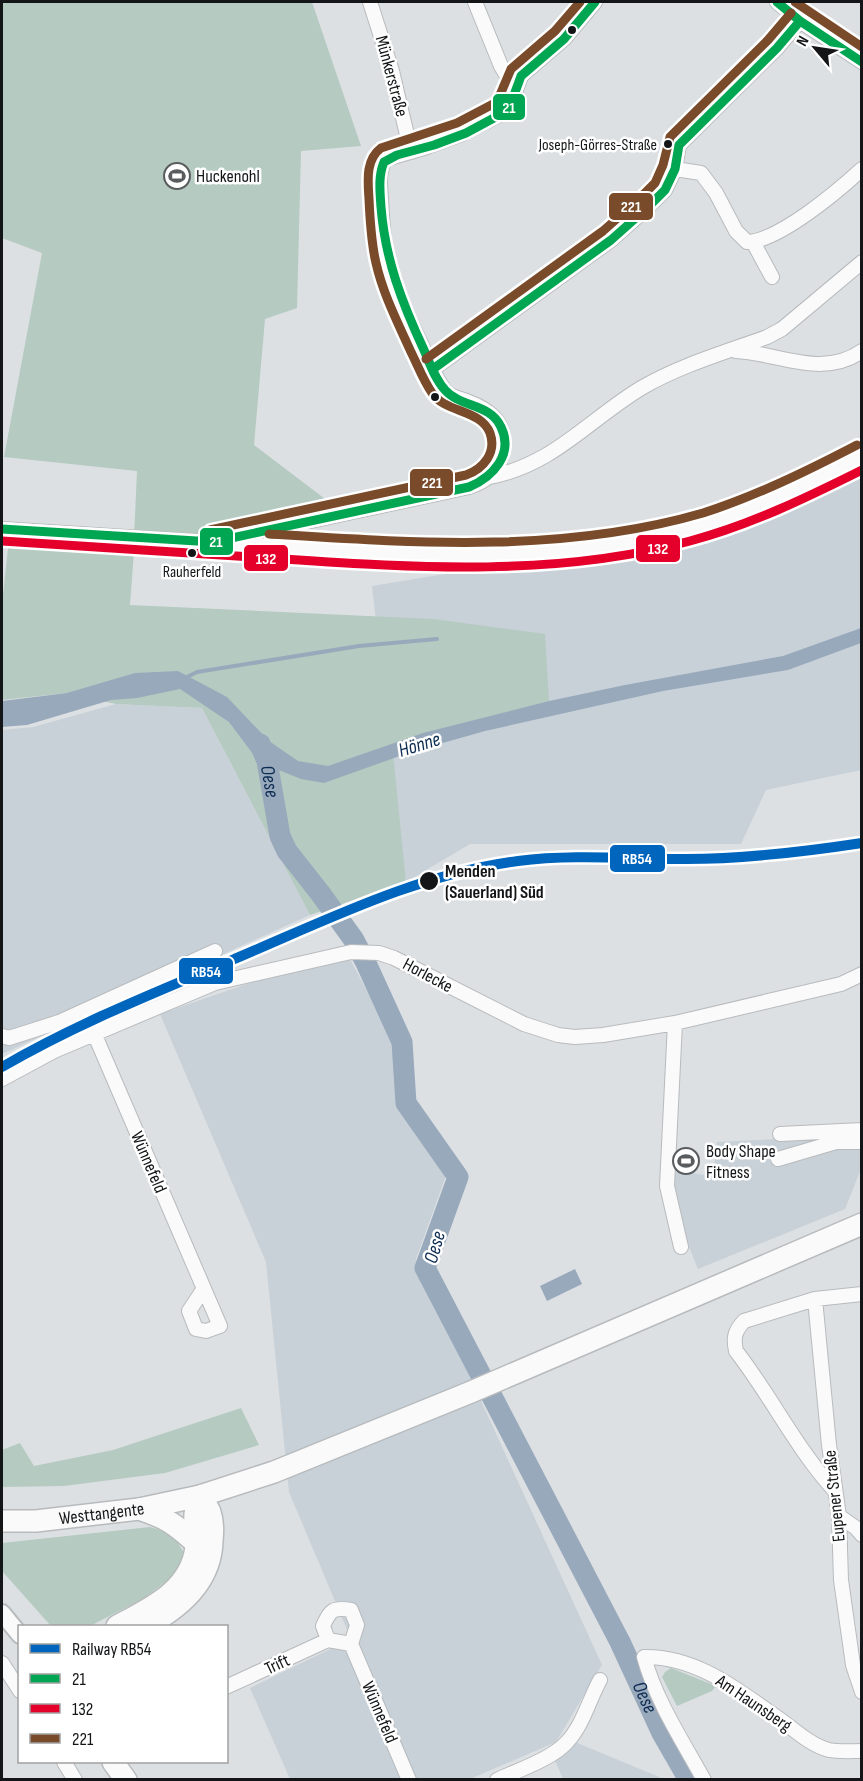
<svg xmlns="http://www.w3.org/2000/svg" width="863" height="1781" viewBox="0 0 863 1781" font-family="'Sofia Sans Condensed',sans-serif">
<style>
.built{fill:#c8d1d8}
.green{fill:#b5cac0}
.water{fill:#99a9bc}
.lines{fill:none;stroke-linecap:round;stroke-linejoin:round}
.stream{stroke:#99a9bc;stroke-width:4}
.river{stroke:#99a9bc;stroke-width:21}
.minor-casing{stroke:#b8bbbd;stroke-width:16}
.tertiary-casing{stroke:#b8bbbd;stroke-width:20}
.primary-casing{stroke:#b8bbbd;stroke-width:24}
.minor{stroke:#fafafb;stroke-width:14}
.tertiary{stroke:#fafafb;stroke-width:16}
.primary{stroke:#fafafb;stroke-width:21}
.bus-1-casing{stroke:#fff;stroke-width:14}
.bus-2-casing{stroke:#fff;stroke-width:14}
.bus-3-casing{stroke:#fff;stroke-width:14}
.bus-1{stroke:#00a651;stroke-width:9}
.bus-2{stroke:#e4002b;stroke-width:9}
.bus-3{stroke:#7a4b2a;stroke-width:9}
.rail-1-casing{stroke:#fff;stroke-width:15}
.rail-1{stroke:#0065bd;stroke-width:10}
.bus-dot{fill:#131517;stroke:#fff;stroke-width:2}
.labels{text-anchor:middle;stroke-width:5;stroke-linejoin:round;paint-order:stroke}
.bus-label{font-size:16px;fill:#131517;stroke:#fff;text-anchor:end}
.street-label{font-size:18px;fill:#131517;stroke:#fff}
.poi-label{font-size:18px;fill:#131517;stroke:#fff;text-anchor:start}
.stop-label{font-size:18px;font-weight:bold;fill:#131517;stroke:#fff;text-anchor:start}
.water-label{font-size:20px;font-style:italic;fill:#0d2c52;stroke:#fff}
.line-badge{stroke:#fff;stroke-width:2}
.badge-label{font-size:16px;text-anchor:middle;font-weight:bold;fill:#fff}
</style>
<rect width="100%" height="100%" fill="#dce0e3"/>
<path class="built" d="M861 460V770L766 790 741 844H470L406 882 372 586 728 527Z
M116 704 202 708 310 915 2 1054V730L33 727Z
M345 950 393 1039 399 1102 448 1170 416 1259 602 1665 556 1742 470 1779H290L250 1688 351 1639 289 1492 266 1262 160 1014Z
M861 1135V1169L845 1209 698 1269 683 1232 669 1176 679 1171 704 1175 705 1170 714 1168 717 1142Z
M575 1742 664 1779H563L554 1758Z"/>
<path class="green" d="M2 2H312L361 146 301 151 297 308 265 319 254 445 333 505 212 534 135 538 130 605 433 619 545 634 549 701 392 744 406 882 310 915 202 708 116 704 67 693 2 700V604L10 530 134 538 137 471 4 457 42 253 2 238Z
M241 1408 259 1445 165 1473 64 1486 2 1487V1450L20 1443 34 1466 113 1450Z
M150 1527 173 1534 184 1553 177 1573 144 1598 90 1626H51L2 1571V1543Z
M671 1668 716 1686 712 1691 677 1706 662 1677 665 1672Z"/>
<path class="water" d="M861 628V643L788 670 663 691 485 731 411 752 324 783 301 779 259 762 229 722 180 689 137 698 111 700 27 725 2 727V701L67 693 135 673 178 671 227 697 269 741 298 761 328 766 423 733 549 701 625 685 783 656Z
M575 1269 582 1284 547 1301 540 1286Z"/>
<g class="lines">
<path class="stream" d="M183 679 197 672 359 646 437 639"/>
<path class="river" id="s1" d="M260 744 267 761 280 836 287 851 320 893 354 940 366 963 402 1042 406 1103 458 1177 425 1268 620 1642 662 1733 689 1780"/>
<defs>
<path id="minor" d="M370 2 392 71 411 152
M475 2 501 66 515 89
M777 2 800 21 862 62
M675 169 701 173 716 193 736 231 747 242C779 241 838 191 862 169
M753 242 772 277
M736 351C779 353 822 379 862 351
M433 369 611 240 647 208 665 190 675 169 679 145 777 48 800 21
M490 477C555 464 589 419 643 387 681 365 726 352 767 337L782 329 862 262
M2 529 391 554C489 555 590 555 685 530 747 514 805 485 862 456
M213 542 469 487C484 482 497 474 501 458 509 429 496 412 469 402 461 398 451 398 445 391 435 378 429 360 422 346 409 319 395 291 388 262 383 241 382 220 381 198 380 185 378 170 386 159L424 148 462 134 505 112 510 106 521 76 564 39 595 2
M675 1023 667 1186 681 1247
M94 1033 220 1326 206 1331 196 1329 189 1311 203 1290
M2 1036 9 1038 59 1022 215 951
M2 1079 54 1051 215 983 351 952 379 953 394 958 524 1024 558 1035 575 1037 603 1035 675 1023 841 984 862 974
M780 1134 862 1130
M778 1159 836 1142H862
M815 1299 829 1445 839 1516 841 1580 853 1665 862 1692
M834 1490C796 1448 771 1396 736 1351 733 1337 735 1331 744 1321L815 1299 862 1294
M839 1516 856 1528 862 1535
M351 1644 328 1640 323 1626C330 1610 333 1607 351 1610L357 1625 351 1644 409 1780
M2 1663 20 1691
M226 1687 328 1640
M64 1762 75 1780
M497 1780C518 1770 552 1759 567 1742 583 1725 589 1700 600 1680
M704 1780C682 1740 656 1701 644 1657 699 1656 743 1694 785 1723 798 1733 813 1746 829 1750 839 1752 851 1751 862 1751"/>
<path id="tertiary" d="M2 1613 20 1635"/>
<g id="primary">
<path d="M139 1509C167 1518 176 1525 197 1544"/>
<path id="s2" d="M2 1521H36L139 1509 200 1496 274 1472 471 1392 862 1224"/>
<path d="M117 1626C151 1608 191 1590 196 1547 197 1536 194 1525 195 1514 196 1508 199 1502 200 1496"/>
<path d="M146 1626C180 1608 211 1581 212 1541 213 1532 213 1521 210 1512 208 1507 203 1501 200 1496"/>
<path d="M113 1762 126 1780"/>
</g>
</defs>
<use href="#minor" class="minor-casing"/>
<use href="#tertiary" class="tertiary-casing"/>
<use href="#primary" class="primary-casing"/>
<use href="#minor" class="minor"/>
<use href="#tertiary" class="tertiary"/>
<use href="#primary" class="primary"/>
<defs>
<path id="bus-1" d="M777 2 800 21 862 62
M384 162 397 155 434 145 466 133 505 112 510 106 521 76 564 39 595 2
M433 369 611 240 647 208 665 190 675 169 679 145 777 48 800 21
M2 529 213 542 469 487C493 477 514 454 501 427 490 403 461 408 445 390 435 379 430 364 424 350 402 303 385 259 381 207 380 192 378 176 384 162"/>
<path id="bus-2" d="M2 541C95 547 189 553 283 559 417 568 558 577 690 541 750 525 806 498 862 470"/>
<path id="bus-3" d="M795 2 862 47
M426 359 603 231 639 199 655 183 663 165 670 137 768 40 791 13
M210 530 466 475C483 469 497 453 490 433 481 409 445 413 432 393 423 380 418 366 411 352 398 323 383 294 376 263 371 242 370 221 369 199 368 182 365 160 381 148L457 123 497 102 511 69 555 31 580 2
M269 534C413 543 562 554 703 513 756 496 807 471 857 445"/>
</defs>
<use href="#bus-1" class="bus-1-casing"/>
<use href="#bus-2" class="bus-2-casing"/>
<use href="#bus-3" class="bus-3-casing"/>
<use href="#bus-1" class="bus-1"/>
<use href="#bus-2" class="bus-2"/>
<use href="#bus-3" class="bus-3"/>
<defs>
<path id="rail-1" d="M2 1067C76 1024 154 993 232 960 325 921 417 874 518 861 573 854 630 859 686 859 745 859 803 852 862 843"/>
</defs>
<use href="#rail-1" class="rail-1-casing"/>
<use href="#rail-1" class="rail-1"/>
</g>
<defs>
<symbol id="stadium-ring" viewBox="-11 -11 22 22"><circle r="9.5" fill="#fff" stroke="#595c5e" stroke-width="1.5"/><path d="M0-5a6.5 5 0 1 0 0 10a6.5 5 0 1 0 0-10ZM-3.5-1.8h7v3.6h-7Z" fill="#595c5e"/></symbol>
</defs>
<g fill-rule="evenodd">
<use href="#stadium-ring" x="162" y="161" width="30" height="30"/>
<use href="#stadium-ring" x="671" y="1146" width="30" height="30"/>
</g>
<g class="bus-dot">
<circle cx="572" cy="30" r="5"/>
<circle cx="668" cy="144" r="5"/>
<circle cx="435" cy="397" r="5"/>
<circle cx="192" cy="553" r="5"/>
<circle cx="429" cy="881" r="10"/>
</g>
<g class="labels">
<g class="bus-label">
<text x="657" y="150">Joseph-Görres-Straße</text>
<text x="192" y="577" text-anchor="middle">Rauherfeld</text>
</g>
<g class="street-label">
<text transform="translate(392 76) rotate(75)" y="6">Münkerstraße</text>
<text transform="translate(428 975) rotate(28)" y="6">Horlecke</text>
<text transform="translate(149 1162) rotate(67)" y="6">Wünnefeld</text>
<text transform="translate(834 1496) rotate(-96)" y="6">Eupener Straße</text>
<text dy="6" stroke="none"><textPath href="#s2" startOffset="100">Westtangente</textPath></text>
<text transform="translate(277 1664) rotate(-25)" y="6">Trift</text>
<text transform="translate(754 1703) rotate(34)" y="6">Am Haunsberg</text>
<text transform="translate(380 1712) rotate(67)" y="6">Wünnefeld</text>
</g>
<g class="poi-label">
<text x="196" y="182">Huckenohl</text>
<text x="706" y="1157">Body Shape<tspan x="706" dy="21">Fitness</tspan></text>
</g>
<g class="stop-label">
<text x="445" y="877">Menden<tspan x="445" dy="21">(Sauerland) Süd</tspan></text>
</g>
<g class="water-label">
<text transform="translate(419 744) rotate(-17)" y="7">Hönne</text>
<text dy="7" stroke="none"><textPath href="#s1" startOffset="39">Oese</textPath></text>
<text transform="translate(434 1247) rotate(-74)" y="7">Oese</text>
<text dy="7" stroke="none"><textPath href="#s1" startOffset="1066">Oese</textPath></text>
</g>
</g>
<g class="line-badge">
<rect x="492" y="93" width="34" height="28" rx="6" fill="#00a651"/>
<rect x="608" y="192" width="46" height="29" rx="6" fill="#7a4b2a"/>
<rect x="409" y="468" width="45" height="29" rx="6" fill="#7a4b2a"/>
<rect x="199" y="527" width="35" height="29" rx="6" fill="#00a651"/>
<rect x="635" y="534" width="46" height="29" rx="6" fill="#e4002b"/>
<rect x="243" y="544" width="46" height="28" rx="6" fill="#e4002b"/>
<rect x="609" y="844" width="57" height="29" rx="6" fill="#0065bd"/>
<rect x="178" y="957" width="56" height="28" rx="6" fill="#0065bd"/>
</g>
<g class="badge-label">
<text x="509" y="113">21</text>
<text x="631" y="212">221</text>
<text x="432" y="488">221</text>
<text x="216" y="547">21</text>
<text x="658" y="554">132</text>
<text x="266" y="564">132</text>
<text x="637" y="864">RB54</text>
<text x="206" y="977">RB54</text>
</g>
<rect width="863" height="1781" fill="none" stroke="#131517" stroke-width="6"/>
<rect x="18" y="1625" width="210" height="138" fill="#ffffff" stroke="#a1a1a2" stroke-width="1.5"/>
<rect x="30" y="1644" width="30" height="9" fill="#0065bd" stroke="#a1a1a2" stroke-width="1.5"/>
<text x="72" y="1655" font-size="18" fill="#131517">Railway RB54</text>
<rect x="30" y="1674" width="30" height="9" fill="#00a651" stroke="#a1a1a2" stroke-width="1.5"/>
<text x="72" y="1685" font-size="18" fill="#131517">21</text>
<rect x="30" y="1704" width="30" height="9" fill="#e4002b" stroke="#a1a1a2" stroke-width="1.5"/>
<text x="72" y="1715" font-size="18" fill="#131517">132</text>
<rect x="30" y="1734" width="30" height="9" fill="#7a4b2a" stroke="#a1a1a2" stroke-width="1.5"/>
<text x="72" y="1745" font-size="18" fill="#131517">221</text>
<g transform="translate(815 48) rotate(299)" stroke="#ffffff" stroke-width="4.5" paint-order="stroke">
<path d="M0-4.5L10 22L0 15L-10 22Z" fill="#131517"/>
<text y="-9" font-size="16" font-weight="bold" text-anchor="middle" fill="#131517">N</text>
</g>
</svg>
